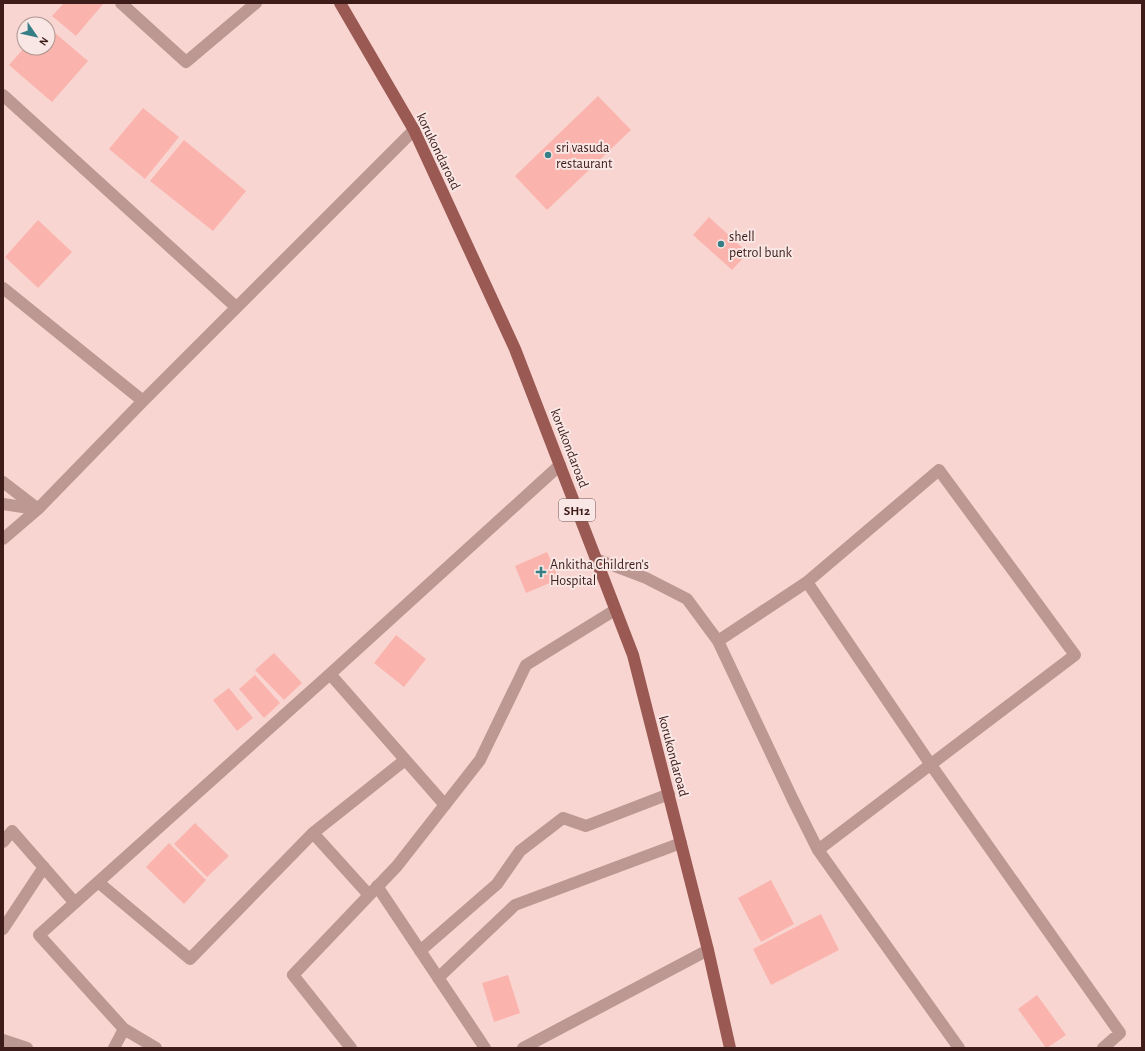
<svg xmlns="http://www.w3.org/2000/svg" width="1145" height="1051" viewBox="0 0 1145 1051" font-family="'Alegreya Sans',sans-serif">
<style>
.building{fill:#fab4ad}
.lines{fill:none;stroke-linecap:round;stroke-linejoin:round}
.street{stroke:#bd9792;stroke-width:12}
.primary{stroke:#9b5953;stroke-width:12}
.poi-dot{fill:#367e86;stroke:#f9e7e5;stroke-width:1.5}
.labels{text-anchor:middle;stroke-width:4;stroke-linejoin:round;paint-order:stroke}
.shield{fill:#f9e7e5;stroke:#755956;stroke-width:1}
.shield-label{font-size:13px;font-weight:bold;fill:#3d1c19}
.poi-label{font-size:14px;fill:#3d1c19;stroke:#f9e7e5;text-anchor:start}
.street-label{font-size:14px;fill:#3d1c19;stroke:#f9e7e5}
</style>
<rect width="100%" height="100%" fill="#f9d5d1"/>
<path class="building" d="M64 3H104L76 36 52 16Z
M48 27 88 61 52 102 9 65 24 48H48Z
M598 96 631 130 547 210 515 176Z
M143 108 179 137 145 179 109 149Z
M184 140 246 191 213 231 150 181Z
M709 217 748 253 732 270 693 235Z
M38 220 72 252 38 288 5 257Z
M547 552 559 579 526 593 515 566Z
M396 635 426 659 404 687 374 663Z
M274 653 302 683 284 700 255 670Z
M255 675 280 703 264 718 239 689Z
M229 688 253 718 237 731 213 700Z
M195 823 229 856 207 877 174 844Z
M169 843 206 880 184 904 146 867Z
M771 880 794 924 761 942 738 898Z
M821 914 839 950 771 985 753 949Z
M508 975 520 1013 494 1022 482 983Z
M1037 995 1066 1035 1047 1048H1046L1018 1009Z"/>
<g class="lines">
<path class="street" d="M121 3 186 62 256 3
M3 95 236 307
M3 288 143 401
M3 482 38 509
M3 504 36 509
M3 539 38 509 143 401 414 130
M596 559 646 578 687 599 718 641 793 800 818 850 959 1048
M807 582 931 765 1120 1033 1103 1048
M718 641 807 582 939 470 1075 655 818 850
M330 674 445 805
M313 833 405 760
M3 842 12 831 75 903
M98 882 190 959 313 833 369 895
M377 886 485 1048
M3 929 44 867
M420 951 497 884 520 851 563 818 586 826 669 794
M438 978 515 905 681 843
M3 1040 27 1048
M114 1048 124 1029
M156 1048 124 1029 39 935 330 674 560 465
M351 1048 293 975 397 866 480 760 526 665 615 610
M523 1048 708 950"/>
<path class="primary" d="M340 3 414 130 515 349 633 655 708 950 730 1048"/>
</g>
<g class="poi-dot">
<circle cx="548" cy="155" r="4"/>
<circle cx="721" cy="244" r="4"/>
<path d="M539 566h4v4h4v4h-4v4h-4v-4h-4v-4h4z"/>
</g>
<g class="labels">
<rect class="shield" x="559" y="499" width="36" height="22" rx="3"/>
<g class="shield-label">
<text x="577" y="515">SH12</text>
</g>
<g class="poi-label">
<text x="556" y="152">sri vasuda<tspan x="556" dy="16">restaurant</tspan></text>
<text x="729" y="241">shell<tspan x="729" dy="16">petrol bunk</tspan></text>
<text x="550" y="569">Ankitha Children's<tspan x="550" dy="16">Hospital</tspan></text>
</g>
<g class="street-label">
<text transform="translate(439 151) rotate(64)" y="5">korukondaroad</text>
<text transform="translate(570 448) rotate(69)" y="5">korukondaroad</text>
<text transform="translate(674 756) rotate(75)" y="5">korukondaroad</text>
</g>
</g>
<rect width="1145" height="1051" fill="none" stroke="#3d1c19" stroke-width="8"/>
<g transform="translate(36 36) rotate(124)"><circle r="19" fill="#f9e7e5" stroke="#ae9693"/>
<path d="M0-3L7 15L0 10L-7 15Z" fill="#367e86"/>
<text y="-6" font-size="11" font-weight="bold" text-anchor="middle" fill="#3d1c19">N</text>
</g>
</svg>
